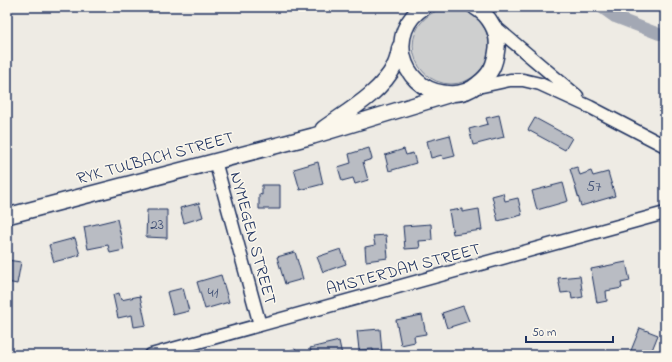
<svg xmlns="http://www.w3.org/2000/svg" width="672" height="362" viewBox="0 0 672 362" font-family="'Indie Flower',sans-serif">
<style>
.green{fill:#cecfcf;stroke:#747f96}
.lines{fill:none;stroke-linecap:round;stroke-linejoin:round}
.stream{stroke:#6d7892;stroke-width:3.5}
.canal{stroke:#a3a8b4;stroke-width:12}
.building{fill:#b9bcc3;stroke:#1b2f5e}
.minor-casing{stroke:#1b2f5e;stroke-width:15}
.tertiary-casing{stroke:#1b2f5e;stroke-width:18}
.minor{stroke:#fbf7ec;stroke-width:12}
.tertiary{stroke:#fbf7ec;stroke-width:15}
.labels{text-anchor:middle;stroke-width:3;stroke-linejoin:round;paint-order:stroke}
.number-label{font-size:15px;fill:#425277}
.street-label{font-size:17px;fill:#1b2f5e;stroke:#fbf7ec}
</style>
<rect width="100%" height="100%" fill="#eeebe4"/>
<filter id="ink" filterUnits="userSpaceOnUse"><feTurbulence type="fractalNoise" baseFrequency=".025" numOctaves="2"/><feDisplacementMap in="SourceGraphic" scale="8" xChannelSelector="R" yChannelSelector="G"/><feConvolveMatrix kernelMatrix="1 2 1 2 8 2 1 2 1" color-interpolation-filters="sRGB"/></filter>
<g filter="url(#ink)">
<path class="green" d="M413 46a38 38 0 1 1 76 0a38 38 0 1 1-76 0Z"/>
<g class="lines">
<path class="stream" d="M659 34 665 35"/>
<path class="canal" d="M601 7 615 17 659 34"/>
</g>
<path class="building" d="M499 115 504 137 473 145 469 129 488 124 486 118Z
M535 118 572 138 565 150 528 130Z
M450 135 455 156 443 159 442 155 431 158 427 141Z
M369 148 372 159 363 162 368 180 355 184 353 178 342 181 338 167 351 163 349 154Z
M404 149 406 155 413 153 416 163 389 171 385 155Z
M318 162 323 184 300 190 294 169Z
M577 167 580 175 591 171 593 176 608 172 615 196 581 206 570 169Z
M563 183 568 201 537 210 532 191Z
M262 185H280V209H259V194L262 195Z
M503 193 505 201 518 198 522 215 498 221 492 196Z
M199 203 203 217 184 223 180 208Z
M462 209V212L479 209 482 230 453 234 449 211Z
M147 210H167V238L146 237Z
M117 219 124 250 110 253 108 245 88 249 84 227Z
M431 224 432 240 419 241 420 248 405 249 403 226Z
M386 235 388 258 366 261 365 247 375 245 373 236Z
M75 238 80 255 54 262 49 245Z
M341 249 346 264 323 272 317 257Z
M295 252 303 279 285 284 277 257Z
M7 260 21 262 17 284 7 282Z
M626 262 630 281 621 283 622 288 606 291 607 301 597 303 591 269Z
M221 275 229 302 205 309 197 282Z
M580 276 583 297 572 299 571 292 561 293 558 278Z
M183 288 189 311 173 315 167 292Z
M119 293 121 300 140 296 146 325 134 327 132 315 118 318 113 295Z
M463 306 469 321 447 328 442 313Z
M422 315 426 334 414 336 415 342 401 345 396 320Z
M640 328 658 335 650 355H634L630 353Z
M380 329 382 352H373V349L359 350 357 331Z
M339 341 342 355H312L310 348Z
M295 349 297 355H275Z"/>
<g class="lines">
<defs>
<path id="minor" d="M493 25 577 96
M473 88 510 80H523L540 84 590 107 665 146
M215 161 260 325
M151 355 665 213"/>
<path id="tertiary" d="M424 7C386 31 400 87 443 93 456 95 468 93 478 84 491 74 495 65 497 48 499 32 489 15 475 7
M323 129C348 111 381 93 395 65 398 59 399 52 400 47
M7 216 313 136 451 94"/>
</defs>
<use href="#minor" class="minor-casing"/>
<use href="#tertiary" class="tertiary-casing"/>
<use href="#minor" class="minor"/>
<use href="#tertiary" class="tertiary"/>
</g>
</g>
<g class="labels">
<g class="number-label">
<text x="594" y="191">57</text>
<text x="157" y="229">23</text>
<text x="213" y="297">41</text>
</g>
<g class="street-label">
<text transform="translate(155 157) rotate(-15)" y="6">RYK TULBACH STREET</text>
<text transform="translate(254 238) rotate(75)" y="6">NYMEGEN STREET</text>
<text transform="translate(403 268) rotate(-15)" y="6">AMSTERDAM STREET</text>
</g>
</g>
<rect width="672" height="362" fill="none" stroke="#fbf7ec" stroke-width="24"/>
<rect x="12" y="12" width="648" height="338" fill="none" stroke="#1b2f5e" stroke-width="1.5" filter="url(#ink)"/>
<path d="M526 336v6h87v-6" fill="none" stroke="#1b2f5e" stroke-width="2"/>
<text x="532" y="336" font-size="12" fill="#1b2f5e" stroke="#fbf7ec" stroke-width="3" paint-order="stroke">50 m</text>
</svg>
